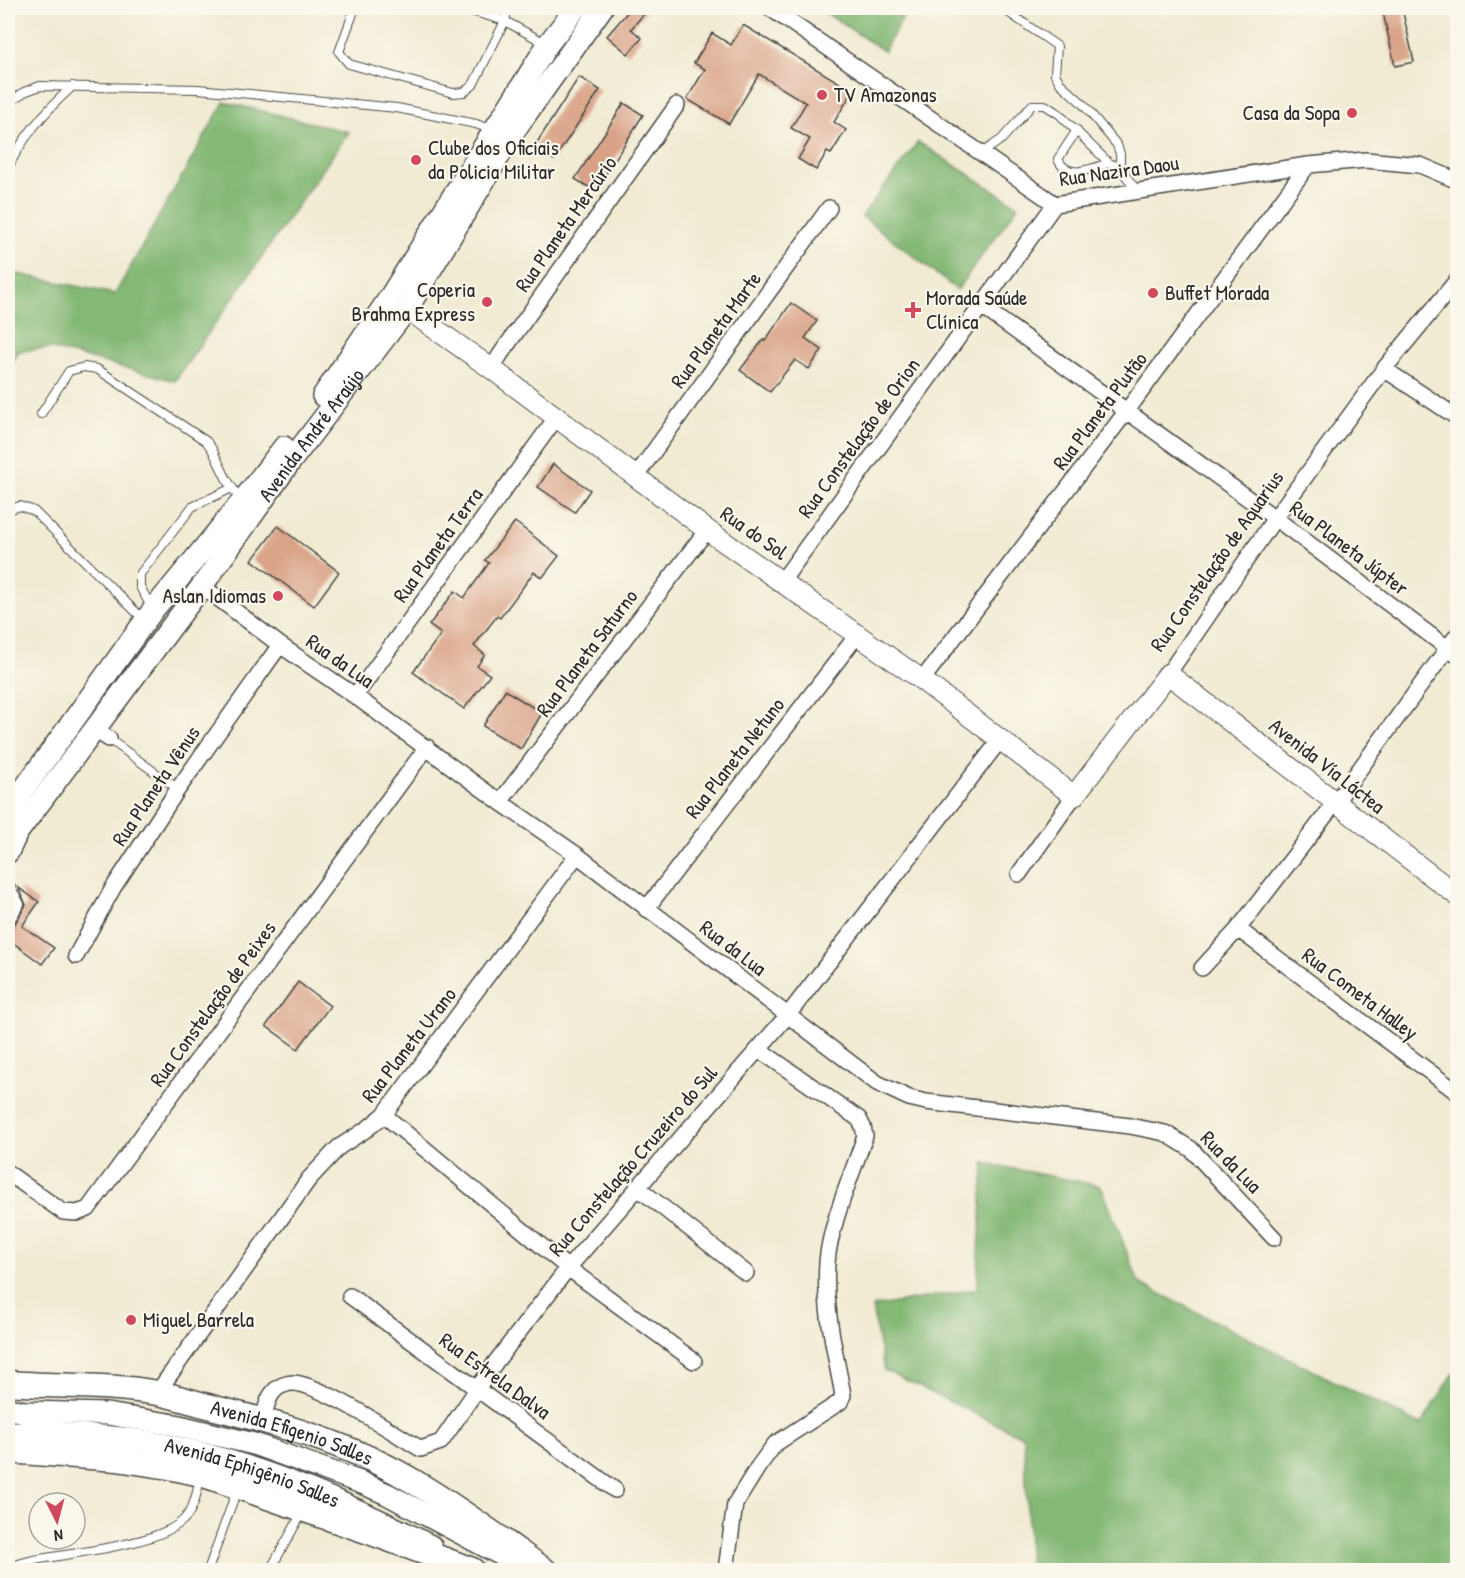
<svg xmlns="http://www.w3.org/2000/svg" width="1465" height="1578" viewBox="0 0 1465 1578" font-family="'Patrick Hand',sans-serif">
<style>
.forest{fill:#83b874;stroke:#577250;stroke-width:1.5}
.building{fill:#d9a286}
.lines{fill:none;stroke-linecap:round;stroke-linejoin:round}
.service-casing{stroke:#494844;stroke-width:10}
.minor-casing{stroke:#494844;stroke-width:18}
.tertiary-casing{stroke:#494844;stroke-width:22}
.secondary-casing{stroke:#494844;stroke-width:24}
.primary-casing{stroke:#494844;stroke-width:27}
.service{stroke:#fff;stroke-width:8}
.minor{stroke:#fff;stroke-width:15}
.tertiary{stroke:#fff;stroke-width:20}
.secondary{stroke:#fff;stroke-width:21}
.primary{stroke:#fff;stroke-width:24}
.poi-dot{fill:#d1495b;stroke:#fbf7ec;stroke-width:2}
.labels{text-anchor:middle;stroke-width:4.5;stroke-linejoin:round;paint-order:stroke}
.poi-label{font-size:21px;fill:#2b2b2b;stroke:#fbf7ec;text-anchor:start}
.street-label{font-size:21px;fill:#2b2b2b;stroke:#fbf7ec}
</style>
<rect width="100%" height="100%" fill="#fbf7ec"/>
<filter id="ink" filterUnits="userSpaceOnUse"><feTurbulence type="fractalNoise" baseFrequency=".0167" numOctaves="2"/><feDisplacementMap in="SourceGraphic" scale="12" xChannelSelector="R" yChannelSelector="G"/><feConvolveMatrix kernelMatrix="1 2 1 2 8 2 1 2 1" color-interpolation-filters="sRGB"/></filter>
<filter id="wash" filterUnits="userSpaceOnUse"><feTurbulence type="fractalNoise" baseFrequency=".008" numOctaves="4" result="noise"/><feDisplacementMap in="SourceGraphic" scale="24" xChannelSelector="R" yChannelSelector="G"/><feGaussianBlur stdDeviation="1.35" result="paint"/><feColorMatrix in="noise" values="0 0 0 0 0 0 0 0 0 0 0 0 0 0 0 0 0 1.4 0 .05"/><feComposite in="paint" operator="in"/></filter>
<g filter="url(#wash)">
<rect width="100%" height="100%" fill="#f1ebd3"/>
<path class="forest" d="M818 8H908L884 51Z
M224 102 349 132 175 381 49 348 19 351 8 371V272L115 294Z
M918 142 1018 206 957 290 862 216Z
M984 1163 1101 1186 1139 1283 1421 1425 1457 1368V1570H1030L1024 1437 884 1370 872 1307 977 1289Z"/>
<g id="blocks">
<path class="building" d="M631 8H649L631 29 642 38 628 54 607 36Z
M1382 8H1402L1414 62 1395 66Z
M743 25 853 91 834 122 846 130 831 154 827 152 816 170 798 159 810 139 791 128 806 103 759 74 729 124 687 99 705 69 694 63 712 33 731 45Z
M579 77 600 90 554 160 534 147Z
M624 103 643 115 595 191 575 179Z
M791 303 817 321 805 338 822 350 809 369 795 360 770 392 740 370 763 340 765 341Z
M553 464 590 490 575 512 538 487Z
M515 522 559 556 542 578 534 572 500 618 497 616 474 646 485 655 477 666 490 675 464 709 413 672 441 634 429 625 455 591 464 598 489 563 485 560Z
M278 526 339 572 314 606 252 560Z
M505 690 542 713 521 749 483 726Z
M19 888 39 902 22 926 54 948 42 964 8 939V930L13 927 26 905Z
M298 982 330 1006 298 1049 266 1026Z"/>
</g>
</g>
<g filter="url(#ink)">
<use href="#blocks" fill-opacity="0" stroke="#494844" stroke-width="1.5"/>
<g class="lines">
<defs>
<path id="service" d="M355 8 339 52 349 64 453 93 464 92 473 85 505 21 461 8
M508 8 505 21 547 44
M1002 8 1057 46 1055 74 1060 83 1082 103 1117 145 1120 154V168
M8 104 24 92 40 86 198 89 397 108 476 124 492 130
M1077 130 1058 159C1067 181 1093 168 1109 163
M982 153 1002 139 1032 105H1045L1059 114 1109 163 1120 168 1137 191
M8 168C23 136 47 109 73 86
M41 414 69 371 84 367 97 369 206 441 212 449 226 478 241 501
M8 510 20 506 34 511 144 620
M152 608 140 587V574L192 507 232 488
M109 739 178 789
M8 882 20 904 8 924
M8 1568C16 1565 25 1562 34 1560 70 1553 164 1545 186 1517 195 1506 197 1491 200 1478
M208 1570 237 1490
M270 1570 302 1513"/>
<path id="minor" d="M770 8 1055 204 1308 165 1366 160 1420 165 1458 181
M981 306 1275 518 1458 656
M492 369 500 355 677 105
M1384 369 1458 418
M636 476 829 208
M782 581 1055 204
M202 586 280 645 355 696 500 802 577 855 877 1083 909 1098 926 1102 1130 1126 1165 1133 1191 1149 1274 1238
M1168 674 1275 518 1384 369 1458 279
M922 680 1126 412 1308 165
M355 696 556 418
M94 729 109 739
M500 802 707 530
M1019 874 1074 796
M646 909 858 634
M1238 929 1458 1093
M76 956 113 888 178 789 280 645
M1202 968 1238 929 1335 803 1458 634
M384 1115 568 1268 694 1361
M8 1173 63 1212 77 1213 88 1209 427 747
M637 1187 746 1273
M350 1296 615 1490
M157 1393 309 1179 339 1147 367 1129 384 1115 577 855
M263 1420C266 1408 268 1394 279 1387 282 1385 289 1383 292 1383 318 1382 395 1434 421 1449L441 1442 495 1363 568 1268 788 1015 1000 740
M726 1570 735 1504 758 1467 775 1444 840 1402 843 1395C835 1352 824 1308 827 1263 829 1227 853 1172 865 1136L863 1127 859 1119 758 1049"/>
<path id="tertiary" d="M407 309 492 369 707 530 922 680 1074 796 1168 674 1458 896"/>
<g id="secondary">
<path d="M323 396 388 300 548 44 576 8"/>
<path d="M8 811 153 610 241 503 284 447"/>
<path id="s1" d="M8 852 17 833 202 586 290 462 407 309 514 131 602 8"/>
<path d="M8 1409 26 1412 107 1414 175 1425 254 1444 362 1483 387 1494 530 1570"/>
<path id="s2" d="M8 1432C68 1433 130 1435 189 1450 275 1471 353 1506 431 1546"/>
</g>
<g id="primary">
<path id="s3" d="M8 1383C58 1387 108 1384 158 1393 177 1397 196 1403 215 1408 284 1425 355 1446 416 1483 460 1509 502 1540 544 1570"/>
<path d="M8 1451 117 1459 169 1467 201 1474 372 1533 472 1570"/>
</g>
</defs>
<use href="#service" class="service-casing"/>
<use href="#minor" class="minor-casing"/>
<use href="#tertiary" class="tertiary-casing"/>
<use href="#secondary" class="secondary-casing"/>
<use href="#primary" class="primary-casing"/>
<use href="#service" class="service"/>
<use href="#minor" class="minor"/>
<use href="#tertiary" class="tertiary"/>
<use href="#secondary" class="secondary"/>
<use href="#primary" class="primary"/>
</g>
</g>
<g class="poi-dot">
<circle cx="822" cy="95" r="6"/>
<circle cx="1352" cy="113" r="6"/>
<circle cx="416" cy="160" r="6"/>
<circle cx="1153" cy="293" r="6"/>
<circle cx="487" cy="302" r="6"/>
<path d="M910 301h6v6h6v6h-6v6h-6v-6h-6v-6h6z"/>
<circle cx="278" cy="596" r="6"/>
<circle cx="131" cy="1320" r="6"/>
</g>
<g class="labels">
<g class="poi-label">
<text x="834" y="102">TV Amazonas</text>
<text x="1340" y="120" text-anchor="end">Casa da Sopa</text>
<text x="428" y="155">Clube dos Oficiais<tspan x="428" dy="24">da Policia Militar</tspan></text>
<text x="475" y="297" text-anchor="end">Coperia<tspan x="475" dy="24">Brahma Express</tspan></text>
<text x="1165" y="300">Buffet Morada</text>
<text x="926" y="305">Morada Saúde<tspan x="926" dy="24">Clínica</tspan></text>
<text x="266" y="603" text-anchor="end">Aslan Idiomas</text>
<text x="143" y="1327">Miguel Barrela</text>
</g>
<g class="street-label">
<text transform="translate(1119 171) rotate(-8)" y="7">Rua Nazira Daou</text>
<text transform="translate(566 224) rotate(-55)" y="7">Rua Planeta Mercúrio</text>
<text transform="translate(716 330) rotate(-54)" y="7">Rua Planeta Marte</text>
<text transform="translate(1100 411) rotate(-53)" y="7">Rua Planeta Plutão</text>
<text dy="7" stroke="none"><textPath href="#s1" startOffset="516">Avenida André Araújo</textPath></text>
<text transform="translate(859 438) rotate(-54)" y="7">Rua Constelação de Orion</text>
<text transform="translate(754 533) rotate(35)" y="7">Rua do Sol</text>
<text transform="translate(438 545) rotate(-54)" y="7">Rua Planeta Terra</text>
<text transform="translate(1349 548) rotate(37)" y="7">Rua Planeta Júpter</text>
<text transform="translate(1217 561) rotate(-55)" y="7">Rua Constelação de Aquarius</text>
<text transform="translate(587 653) rotate(-53)" y="7">Rua Planeta Saturno</text>
<text transform="translate(340 661) rotate(35)" y="7">Rua da Lua</text>
<text transform="translate(735 758) rotate(-52)" y="7">Rua Planeta Netuno</text>
<text transform="translate(1327 766) rotate(38)" y="7">Avenida Vía Láctea</text>
<text transform="translate(156 786) rotate(-56)" y="7">Rua Planeta Vênus</text>
<text transform="translate(733 948) rotate(37)" y="7">Rua da Lua</text>
<text transform="translate(1360 994) rotate(37)" y="7">Rua Cometa Halley</text>
<text transform="translate(213 1004) rotate(-54)" y="7">Rua Constelação de Peixes</text>
<text transform="translate(409 1045) rotate(-52)" y="7">Rua Planeta Urano</text>
<text transform="translate(633 1161) rotate(-49)" y="7">Rua Constelação Cruzeiro do Sul</text>
<text transform="translate(1231 1162) rotate(46)" y="7">Rua da Lua</text>
<text transform="translate(495 1376) rotate(36)" y="7">Rua Estrela Dalva</text>
<text dy="7" stroke="none"><textPath href="#s3" startOffset="290">Avenida Efigenio Salles</textPath></text>
<text dy="7" stroke="none"><textPath href="#s2" startOffset="249">Avenida Ephigênio Salles</textPath></text>
</g>
</g>
<rect width="1465" height="1578" fill="none" stroke="#fbf7ec" stroke-width="30"/>
<g transform="translate(57 1521) rotate(174)"><circle r="28" fill="#fbf7ec" stroke="#a8a59f" stroke-width="1.5"/>
<path d="M0-4.5L10 22L0 15L-10 22Z" fill="#d1495b"/>
<text y="-9" font-size="16" font-weight="bold" text-anchor="middle" fill="#2b2b2b">N</text>
</g>
</svg>
